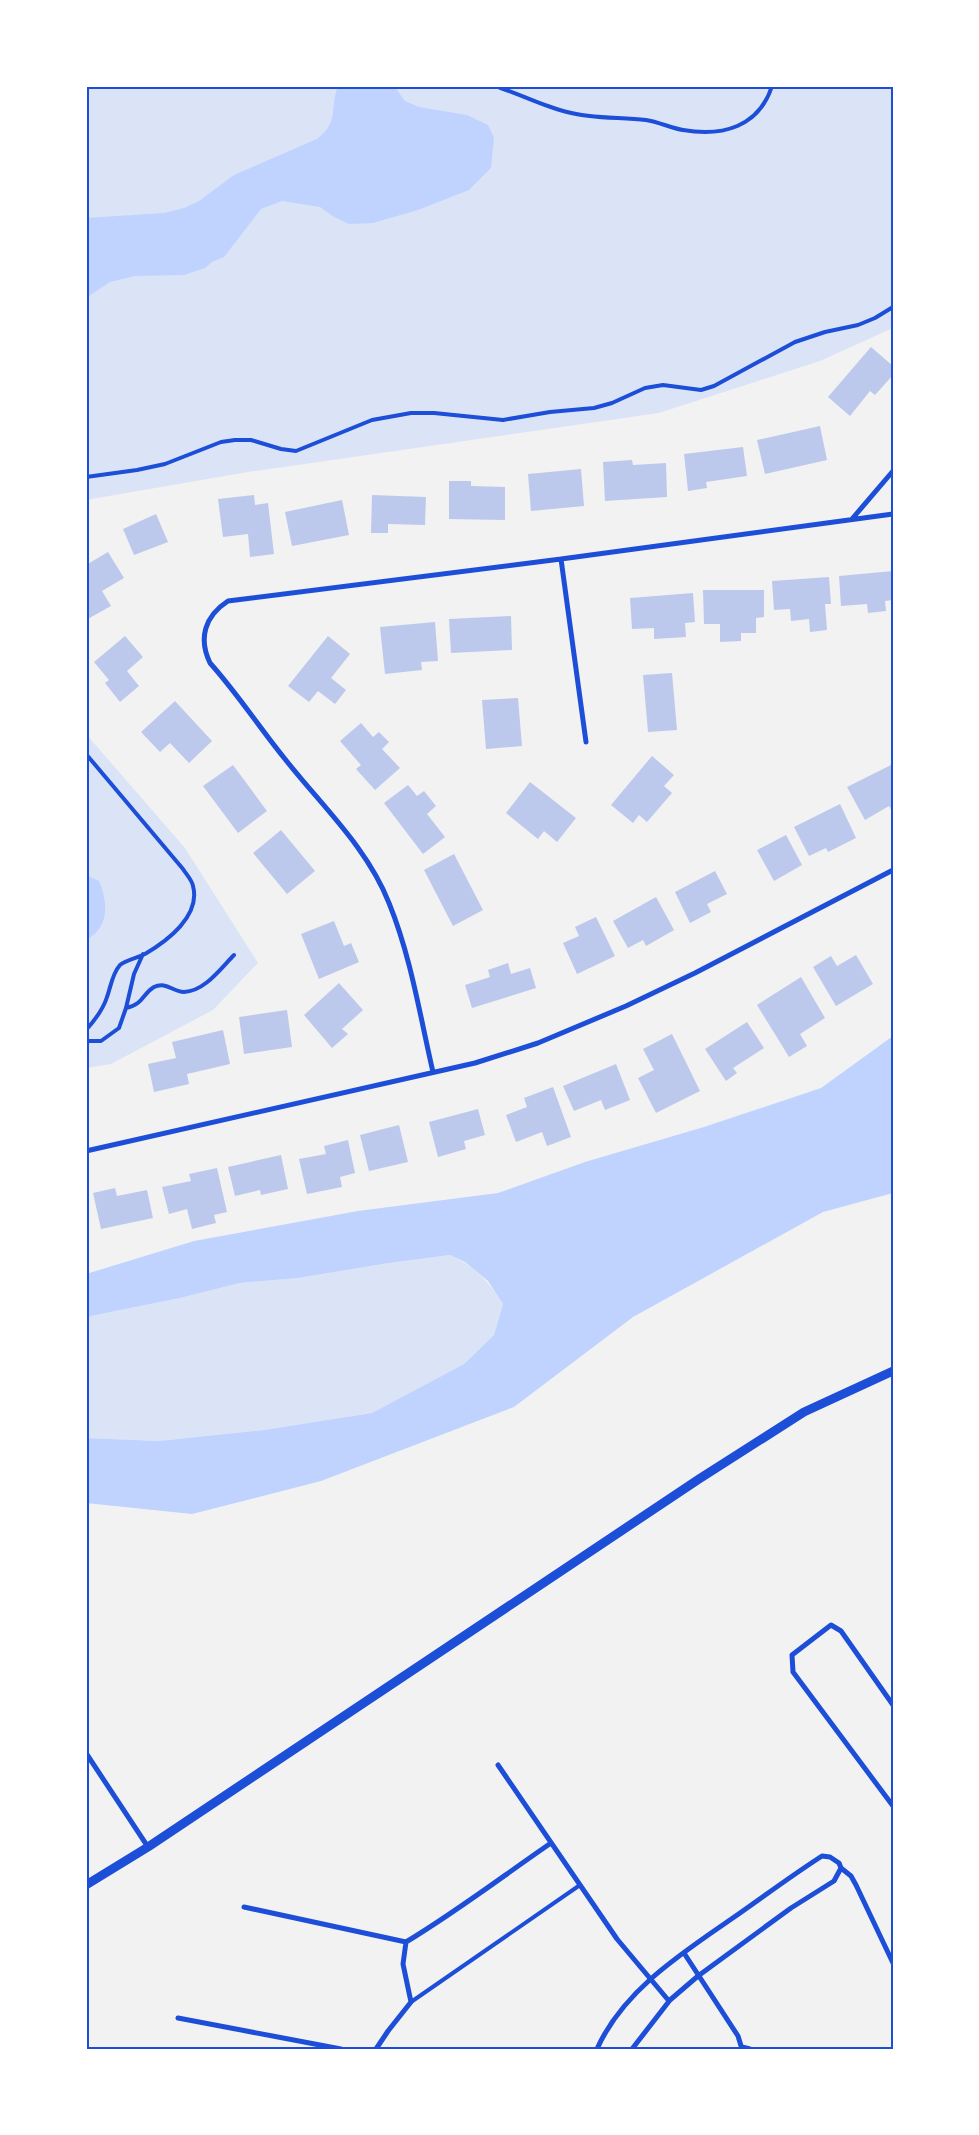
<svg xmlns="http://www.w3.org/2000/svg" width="979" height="2135" viewBox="0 0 979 2135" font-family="'PT Sans Narrow',sans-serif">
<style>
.green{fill:#dbe4f7}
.water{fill:#bfd3fe}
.building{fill:#bdc9ec}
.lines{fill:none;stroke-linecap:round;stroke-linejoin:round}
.service{stroke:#1d4ed8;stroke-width:4}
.minor{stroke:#1d4ed8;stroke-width:5}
.tertiary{stroke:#1d4ed8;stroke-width:9}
.neatline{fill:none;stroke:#1d4ed8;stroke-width:2}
</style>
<rect width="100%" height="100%" fill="#f2f2f2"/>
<path class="green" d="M86 86H893V328L820 361 659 413 248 472 86 500Z
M86 734 185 848 258 963 213 1010 111 1064 86 1068Z
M450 1255C476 1267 488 1281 503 1304L494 1335 464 1364 372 1413 264 1430 159 1441 86 1438V1317L180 1298 240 1283 298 1278 389 1263Z"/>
<path class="water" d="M338 86H394L405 101 419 107 467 115 488 125 494 138 491 168 469 190 418 210 373 223 349 224 334 217 320 207 282 201 261 209 224 257 212 262 205 268 184 275 135 276 110 282 86 298V218L164 213 184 208 199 201 234 175 317 139C340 121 329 109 338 86Z
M86 872 88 876 99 881C108 902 110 927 86 940Z
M893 1036V1193L823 1212 633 1317 514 1407 321 1481 192 1514 86 1503V1438L159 1441 264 1430 372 1413 464 1364 494 1335 503 1304 488 1281 465 1262 450 1255 389 1263 298 1278 240 1283 180 1298 86 1317V1274L194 1241 358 1211 498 1193 585 1162 704 1127 821 1088Z"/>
<path class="building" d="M871 347 893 366V375L875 395 870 391 850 416 828 397Z
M820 426 827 460 765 474 757 440Z
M743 447 747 476 706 482 707 488 688 491 684 454Z
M632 460 633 465 666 463 667 497 605 501 603 462Z
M581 469 584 506 531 511 528 474Z
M449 481H471V486L505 487V520L449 519Z
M254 495 255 505 268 503 274 554 250 557 248 534 223 537 218 499Z
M372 495 426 497 425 525 388 524V533H371Z
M342 500 349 535 292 546 285 512Z
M156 514 168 542 134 555 123 529Z
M108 552 124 578 102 591 111 606 86 620V565Z
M893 571V600L885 601 886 611 868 613 867 604 841 606 839 576Z
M829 577 831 604H825L827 630 810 632 809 619 791 621 790 609 774 610 772 581Z
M703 590H764V617L756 618V633H741V641L720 642V624H704Z
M693 593 695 622 685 623 686 637 654 639V628L632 629 630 598Z
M511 616 512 650 451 653 449 619Z
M435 622 438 661 421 662 422 670 385 674 380 627Z
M125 636 143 657 127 671 139 686 120 702 105 683 109 680 94 662Z
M328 636 350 654 331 678 346 690 335 704 318 691 309 702 288 686Z
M672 673 677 730 648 732 643 675Z
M518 698 522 746 486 749 482 700Z
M175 701 212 741 189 763 170 743 160 752 141 732Z
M361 723 373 737 379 732 389 742 382 749 400 768 375 790 356 769 361 765 340 741Z
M652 756 674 775 664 786 672 793 647 822 639 815 633 823 611 805Z
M233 765 267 811 238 833 203 786Z
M891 765 893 769V813L889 806 865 820 847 787Z
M530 782 576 818 557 842 544 831 538 839 506 813Z
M408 785 417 796 424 791 436 806 427 814 445 837 423 854 384 803Z
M840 804 856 838 828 852 826 848 809 856 794 827Z
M281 830 315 871 287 894 253 853Z
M786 835 802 865 774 881 757 850Z
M454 854 483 910 453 926 424 870Z
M715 871 727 894 707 904 711 912 690 923 675 892Z
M656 897 674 930 646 946 643 940 628 948 613 921Z
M596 917 615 956 577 974 563 943 579 936 575 927Z
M334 921 344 946 351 943 359 962 319 979 301 934Z
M856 955 873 984 836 1006 813 967 831 956 837 966Z
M508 963 511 974 530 968 536 988 472 1008 465 985 490 977 488 970Z
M801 977 825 1018 800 1034 807 1046 789 1057 757 1005Z
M339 983 363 1010 342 1029 348 1034 332 1048 304 1015Z
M287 1010 292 1047 244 1054 239 1017Z
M747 1022 764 1048 733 1068 737 1073 726 1081 705 1049Z
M223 1030 230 1064 187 1074 189 1084 154 1092 148 1064 176 1058 172 1042Z
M672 1034 700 1091 656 1113 638 1078 654 1070 643 1049Z
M616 1064 630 1100 605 1110 601 1100 574 1111 563 1086Z
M553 1087 571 1137 547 1146 542 1132 516 1142 506 1115 527 1107 524 1098Z
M478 1109 485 1135 464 1141 466 1149 438 1157 429 1122Z
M399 1125 408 1162 369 1171 360 1135Z
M348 1140 355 1173 340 1177 342 1187 307 1194 299 1159 326 1154 324 1146Z
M281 1155 288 1189 261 1195 260 1190 235 1196 228 1167Z
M217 1168 227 1212 214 1215 216 1223 192 1229 187 1209 169 1214 162 1187 191 1181 189 1174Z
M115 1188 117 1196 147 1190 153 1218 101 1229 93 1193Z"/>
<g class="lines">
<path class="service" d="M495 86C520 94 542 106 567 112 592 119 620 117 646 120 659 122 671 128 683 130 722 137 759 127 772 86
M86 477 137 470 165 464 221 442 235 440H251L281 449 296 451 372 420 411 413H434L503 420 550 412 594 408 612 403 645 388 663 385 701 390 714 386 795 342 825 332 858 325 875 318 893 307
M86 754 183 869C186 874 192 880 193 886 201 916 167 941 145 954 137 958 126 960 120 965 112 974 111 986 107 997 103 1010 95 1020 86 1030
M126 1008C144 1004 142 994 154 987 166 981 173 992 184 992 205 991 221 968 234 955
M86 1041H101L119 1028 126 1008 134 974 143 954
M411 2002 580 1885"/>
<path class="minor" d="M852 519 893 471
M561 559 586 742
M433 1072C420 1016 411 957 389 903 367 847 321 805 285 759 259 727 237 693 210 663 198 638 205 616 228 601L561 559 893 514
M86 1151 475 1063 538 1043 626 1006 695 973 893 870
M893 1705 841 1631 831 1625 792 1655 793 1672 893 1806
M86 1753 148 1847
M498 1765 617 1939 669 2001
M841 1868 851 1876 856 1885 893 1963
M244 1907 406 1942
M684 1953 738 2036 742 2049
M178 2018 341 2049
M742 2047 750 2049
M376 2049 388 2031 411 2002 403 1964 406 1942C456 1912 503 1876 551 1843
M597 2049C624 1988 687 1950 740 1913 767 1894 794 1874 822 1856L830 1857 839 1863 841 1868 834 1881 791 1908 698 1976 670 2000 632 2049"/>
<path class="tertiary" d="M86 1885 148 1847 699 1479 804 1412 893 1371"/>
</g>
<rect width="979" height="2135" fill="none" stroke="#ffffff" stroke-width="175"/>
<rect x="88" y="88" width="804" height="1960" class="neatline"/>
</svg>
